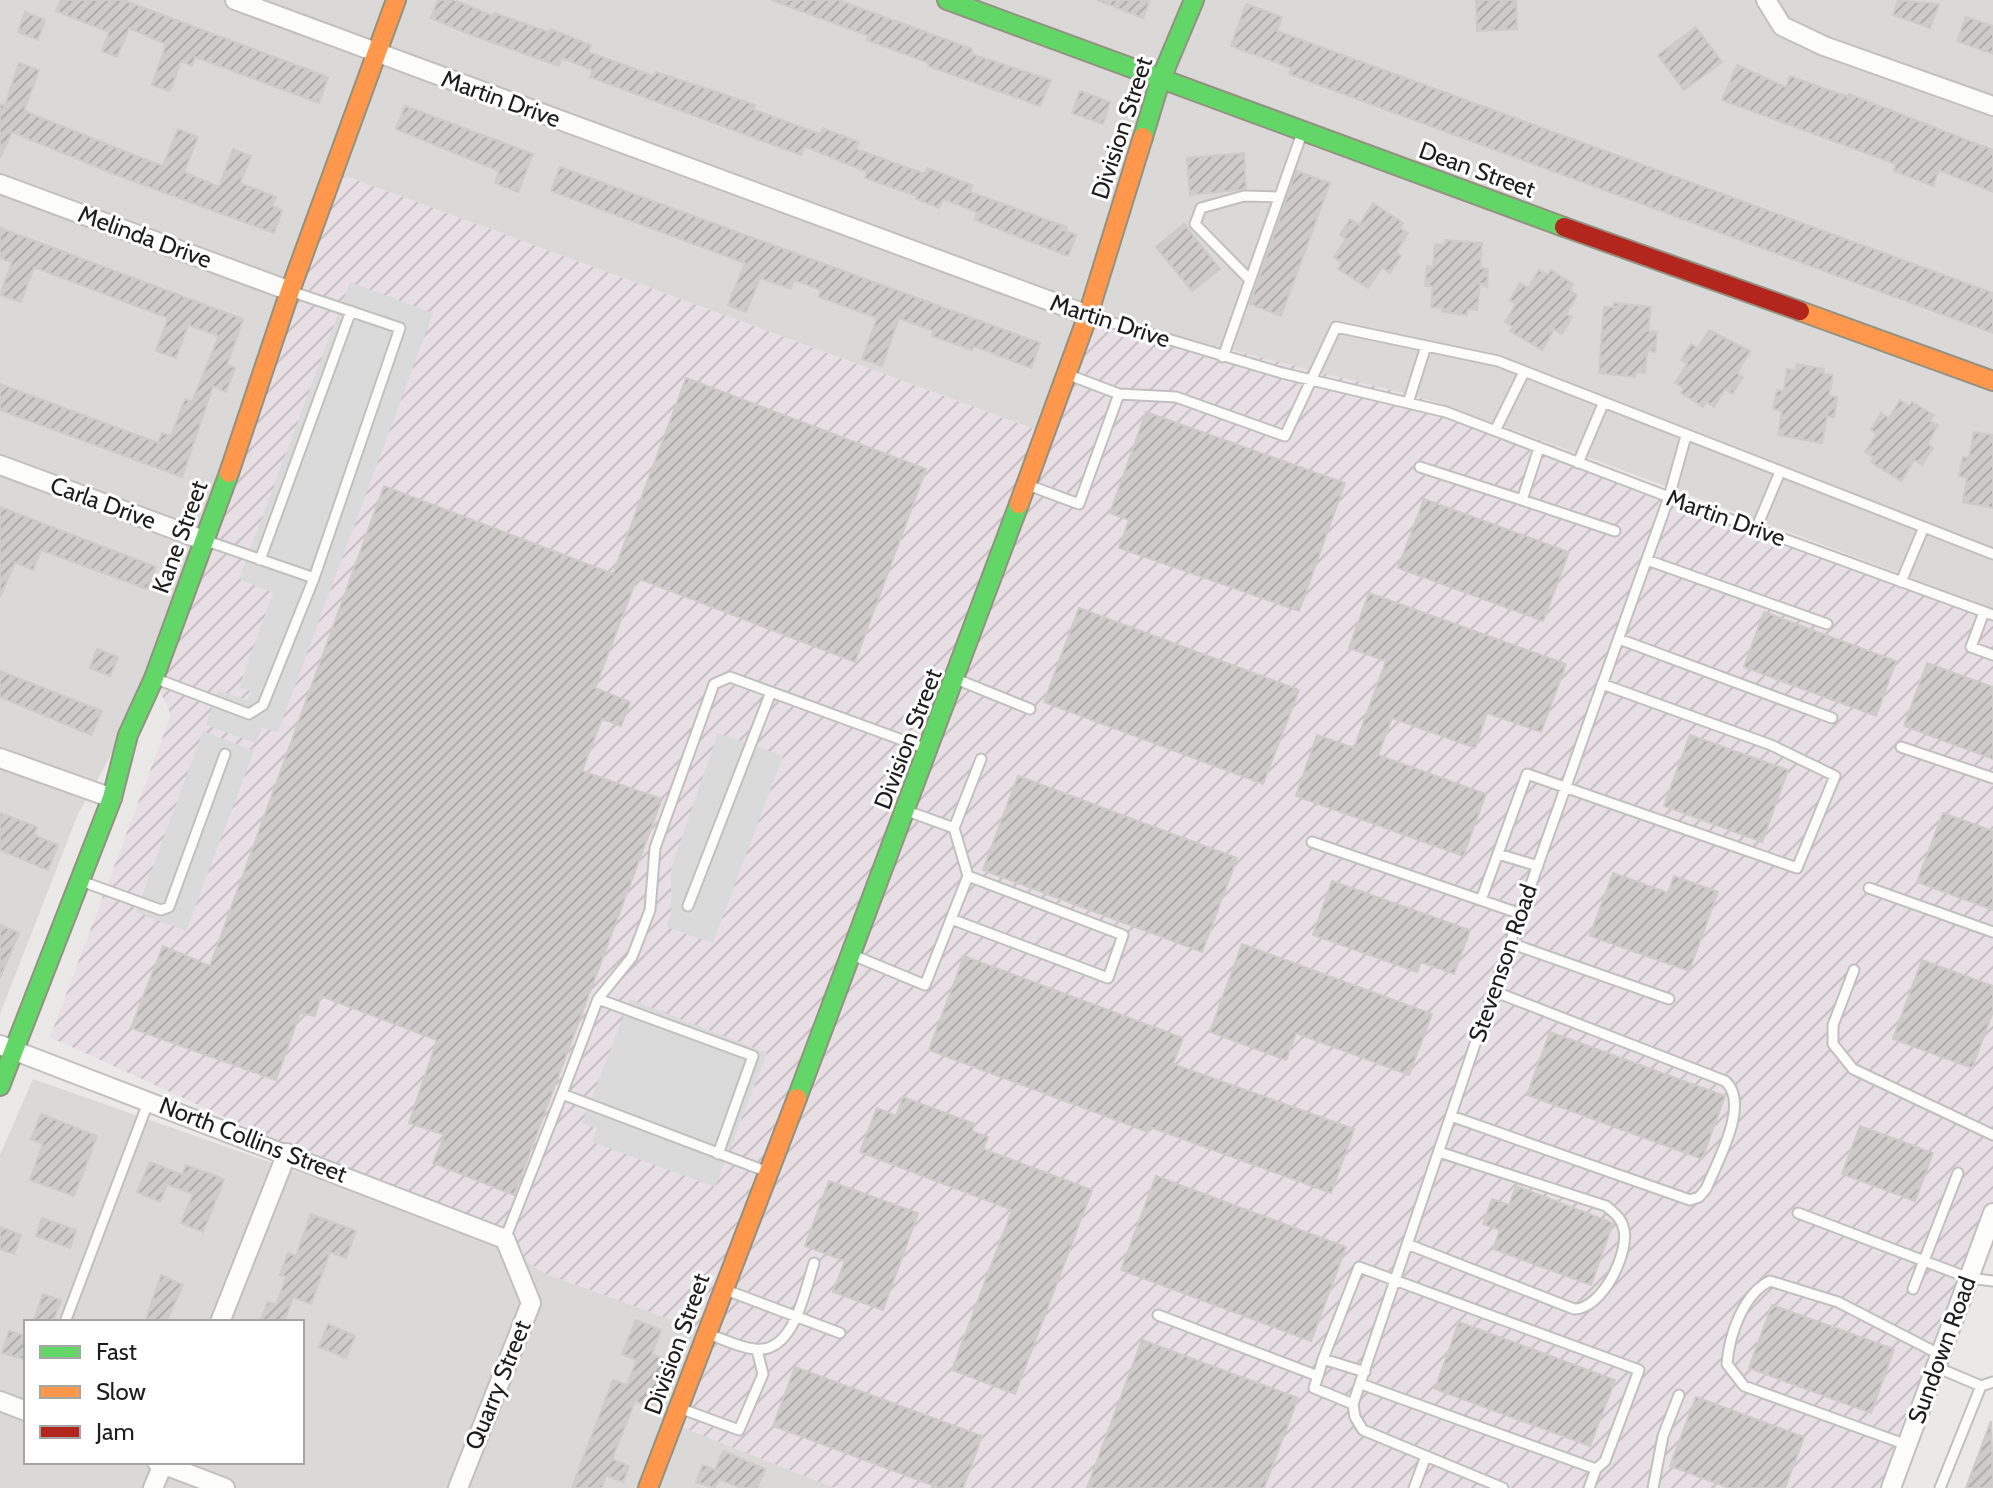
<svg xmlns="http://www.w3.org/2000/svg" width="1993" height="1488" viewBox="0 0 1993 1488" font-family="Cabin,sans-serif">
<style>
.residential{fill:#dad9d8;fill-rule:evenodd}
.industrial{fill:url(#industrial-furrows)}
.parking{fill:#dbdada}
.building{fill:url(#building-hatch);stroke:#cecbc9;stroke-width:2}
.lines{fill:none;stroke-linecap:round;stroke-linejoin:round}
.lane-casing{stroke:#c1c0bf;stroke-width:13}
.street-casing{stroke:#c1c0bf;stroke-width:22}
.fast-casing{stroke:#939281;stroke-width:22}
.slow-casing{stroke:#939281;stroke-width:22}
.jam-casing{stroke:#939281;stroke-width:22}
.lane{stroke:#fcfcfb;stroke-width:9}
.street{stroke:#fcfcfb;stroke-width:18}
.fast{stroke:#63d668;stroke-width:18}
.slow{stroke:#ff974d;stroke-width:18}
.jam{stroke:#b3261e;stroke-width:18}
.labels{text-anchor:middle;stroke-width:6;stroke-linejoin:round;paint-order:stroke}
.street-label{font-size:24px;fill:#1d1d1d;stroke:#fff}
</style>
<defs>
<pattern id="industrial-furrows" width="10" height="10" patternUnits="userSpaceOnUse" patternTransform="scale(2)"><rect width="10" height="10" fill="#e8dfe5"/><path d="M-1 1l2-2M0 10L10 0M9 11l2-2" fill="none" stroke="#c7bfc4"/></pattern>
<pattern id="building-hatch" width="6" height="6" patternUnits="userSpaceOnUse" patternTransform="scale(2)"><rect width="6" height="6" fill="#cecbca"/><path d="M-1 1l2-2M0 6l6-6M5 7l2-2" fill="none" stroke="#b0aead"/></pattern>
</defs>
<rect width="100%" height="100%" fill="#ebe9e7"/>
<path class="residential" d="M0 0H387L154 678 78 814 0 1014Z
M402 0H1993V608L1503 426 1419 397 1322 374 1042 432 340 174Z
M33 1079 500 1243 544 1273 700 1330 640 1488H0V1155ZM26 1322H302V1462H26Z
M677 1425 835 1488H652Z"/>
<path class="industrial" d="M340 174 1041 432 1086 313 1419 397 1503 426 1993 615V1201L1887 1488H835L677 1425 700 1330 544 1273 500 1243 50 1037 171 715 154 678Z"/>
<path class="parking" d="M350 282 433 313 278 732 262 728 256 743 206 725 218 690 248 700 252 692 239 687 273 593 239 579Z
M203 731 254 751 186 931 136 912Z
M718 733 783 756 713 943 666 927 671 915V868Z
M630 999 767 1053 715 1187 592 1142 597 1129 582 1123Z"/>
<path class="building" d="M61 0H123L328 77 319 103 195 57 192 66 181 61 170 91 152 85 166 44 129 28 117 57 102 51 109 32 56 11Z
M438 0H454L493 16 494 13 549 32 550 29 591 45 588 52 654 76 656 72 726 95 755 105 754 110 820 134 823 128 859 142 856 149 925 174 927 168 972 185 970 192 1067 227 1065 231 1076 235 1068 256 975 220 977 212 943 199 939 208 916 199 917 196 865 178 867 172 804 146 801 155 590 77 593 70 562 58 559 66 466 33 431 18Z
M771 0H838L972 49 971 54 1051 80 1040 106 928 66 929 63 867 40 869 36Z
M1097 0H1150L1143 18Z
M1476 0H1516L1517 29 1477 31Z
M1898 0 1939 4 1930 28 1893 15Z
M1246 4 1282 17 1277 31 1993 293V333L1289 74 1291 68 1231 46Z
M25 12 45 20 38 40 18 32Z
M1966 17 1993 26V54L1957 41Z
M1696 27 1722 62 1684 90 1658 55Z
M19 63 39 70 24 111 124 151 163 166 178 129 198 137 184 172 219 187 233 149 251 156 240 183 276 197 272 206 282 210 274 233 114 174 12 132 0 158V104L5 106Z
M1737 65 1786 87 1790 76 1848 97 1849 94 1993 150V192L1939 170 1933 186 1894 171 1896 164 1722 100Z
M1080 91 1110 102 1103 124 1072 113Z
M405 106 533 154 518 192 495 183 499 171 396 129Z
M1244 153 1246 189 1190 195 1187 158Z
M560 167 1040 343 1031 368 974 346 972 350 932 336 934 331 899 318 882 366 862 359 877 318 819 297 821 290 794 280 791 289 760 278 746 312 728 305 745 263 551 191Z
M1296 171 1330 183 1281 316 1250 304Z
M1373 203 1403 223 1400 228 1408 233 1396 252 1401 256 1390 273 1382 267 1368 288 1338 269 1342 263 1334 257 1346 239 1340 235 1350 219 1359 225Z
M1184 224 1220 269 1192 291 1156 247Z
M0 228 243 319 227 365 235 368 226 392 213 386 182 477 0 410V384L158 443 162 433 171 436 185 399 192 402 219 336 188 325 176 358 156 351 168 318 34 267 21 302 0 295 12 262 0 258Z
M1445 240 1482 243 1480 268 1488 269 1487 287 1480 283 1477 310 1468 309 1467 315 1442 312 1443 308 1431 307 1433 286H1425L1427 266 1433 267 1435 244 1445 245Z
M1539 270 1548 275 1551 270 1573 284 1570 290 1577 295 1566 314 1572 317 1562 334 1554 329 1542 350 1510 331 1513 327 1505 322 1516 304 1510 300 1520 283 1528 288Z
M1614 303 1651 307 1648 331 1657 332 1655 352 1647 351 1645 373 1636 372 1635 377 1599 373 1604 307H1614Z
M1709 330 1750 351 1737 373 1743 377 1732 394 1725 389 1714 407 1706 402 1703 407 1681 393 1684 388 1675 383 1687 364 1681 360 1691 344 1698 348Z
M1797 364 1824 369 1823 374 1833 375 1829 396 1837 397 1834 417 1827 416 1822 443 1778 435 1782 411 1773 409 1777 390 1784 391 1787 369 1796 371Z
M686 378 926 469 855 662 637 578 595 688 630 702 621 726 602 719 582 771 662 799 514 1195 433 1163 445 1135 409 1123 437 1040 321 996 315 1016 300 1013 276 1080 131 1028 163 946 210 966 384 486 613 574Z
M1900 400 1909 406 1912 402 1934 415 1930 421 1938 425 1927 444 1933 448 1922 465 1914 460 1901 481 1871 462 1874 457 1865 452 1877 434 1871 430 1881 413 1889 418Z
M1146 412 1345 483 1299 611 1119 548 1129 520 1110 513Z
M1974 432 1993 435V508L1963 502 1967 478 1959 476 1963 457 1969 458Z
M1424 499 1569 552 1543 621 1398 568Z
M0 507 156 567 147 589 41 550 33 570 15 562 0 597Z
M1369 593 1566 664 1541 732 1487 713 1475 748 1392 718 1378 755 1486 794 1463 856 1296 796 1317 735 1354 748 1386 661 1349 648Z
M1079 608 1299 690 1263 784 1044 702Z
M1764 612 1896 661 1876 716 1744 667Z
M97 649 118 657 110 676 90 668Z
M1927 663 1993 687V759L1904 726Z
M0 671 102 711 91 735 0 697Z
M1690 735 1788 770 1762 842 1664 806Z
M1018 776 1237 858 1202 952 983 870Z
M0 813 37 827 34 835 58 845 48 870 0 850Z
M1943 813 1993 831V910L1917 882Z
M1613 873 1668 893 1674 876 1718 892 1689 971 1590 936Z
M1332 881 1470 930 1454 974 1421 962 1417 972 1313 935Z
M0 925 19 933 0 978Z
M1242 944 1432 1014 1409 1075 1296 1033 1286 1060 1210 1032Z
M964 956 1183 1038 1173 1064 1354 1129 1331 1193 1150 1127 1148 1132 929 1050Z
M1922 960 1993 986V1012L1972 1068 1893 1039Z
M1550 1032 1725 1096 1702 1159 1527 1095Z
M903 1097 975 1124 972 1131 988 1137 983 1149 1092 1190 1015 1394 952 1370 1012 1210 860 1152 877 1108 896 1116Z
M41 1114 97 1136 74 1196 30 1180 43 1144 31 1139Z
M1860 1126 1933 1153 1915 1201 1842 1174Z
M150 1162 182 1175 186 1165 224 1179 203 1232 181 1223 193 1194 167 1184 160 1202 137 1192Z
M1156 1176 1346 1247 1311 1341 1121 1270Z
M829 1181 918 1213 883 1310 833 1292 845 1261 805 1246Z
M1516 1186 1613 1223 1591 1285 1493 1249 1500 1230 1483 1224 1492 1199 1509 1205Z
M311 1214 356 1231 346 1258 330 1252 311 1304 293 1297 284 1322H260L268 1302 276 1305 286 1277 280 1275 288 1253 296 1256Z
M42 1218 76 1230 70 1248 36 1236Z
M0 1227 21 1235 14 1254 0 1249Z
M161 1275 183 1285 166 1322H145Z
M43 1294 61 1300 53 1322H33Z
M1772 1305 1894 1349 1871 1413 1749 1368Z
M636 1320 661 1330 652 1354 668 1361 651 1407 635 1401 612 1459 629 1466 623 1482 606 1475 602 1488H572L613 1380 627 1385 637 1360 622 1354Z
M1459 1322 1615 1380 1590 1446 1435 1389Z
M328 1324 355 1336 346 1358 319 1347Z
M9 1331 26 1336V1360L2 1353Z
M1142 1340 1298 1398 1264 1488H1087Z
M795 1367 982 1436 963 1488H940L773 1426Z
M1696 1397 1804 1437 1785 1488H1729L1670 1466Z
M1991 1421 1993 1488H1966Z
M723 1451 765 1469 757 1488H741L719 1479 715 1488 696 1482 703 1465 715 1470Z"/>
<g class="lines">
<defs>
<path id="lane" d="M1250 280 1195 224 1201 208 1244 196 1279 197
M1090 316 1282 373 1446 412 1669 497 1993 615
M1223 357 1302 133
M1119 394 1176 397 1285 436 1336 327 1498 361 1993 554
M1408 403 1426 346
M1495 431 1524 372
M1539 448 1522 500 1615 531
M1578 463 1603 404
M1420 467 1522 500
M1028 485 1079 504 1119 394 1069 375
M1756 529 1780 472
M207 541 314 578
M260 560 351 311
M1647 560 1827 624
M1901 582 1924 527
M1984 612 1971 647 1993 655
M1619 639 1832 718
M154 678 249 714 263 705 314 578 400 328 290 291
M956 679 1030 709
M1901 747 1993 778
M910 812 954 828 981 759
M1312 842 1521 914
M1498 854 1538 866
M81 881 161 910 169 907 225 754
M1869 888 1993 932
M1481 900 1527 774 1797 868 1835 776 1771 745 1602 684
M688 906 771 692
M951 919 1108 978 1123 935 968 876 954 828
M1510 943 1669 999
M855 956 925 985 968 876
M1854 970 1833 1025V1044L1853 1069 1993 1135
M598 999 753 1056 718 1154
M562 1094 598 999 632 957 650 910 655 848 714 684 730 677 927 749
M1451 1116 1690 1200 1699 1197 1706 1189C1717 1162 1751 1103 1725 1081L1493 991
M1798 1213 1969 1278 1993 1281
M505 1239 562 1094 768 1172
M1407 1244 1574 1309C1602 1309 1629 1254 1624 1230 1622 1218 1614 1213 1606 1206L1439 1152
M1913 1289 1958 1173
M726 1290 840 1333
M1158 1315 1318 1376 1314 1388 1353 1404
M65 1322 149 1100
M707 1334C722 1338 739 1348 755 1349 794 1354 805 1290 814 1263
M1323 1359 1359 1267 1639 1370 1605 1461 1596 1469
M1936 1367 1981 1386 1993 1382
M1318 1376 1323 1359 1365 1372
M1361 1384 1596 1469 1589 1488
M682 1409 739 1430 763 1374 757 1350
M1907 1445 1744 1386 1727 1364C1729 1336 1743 1294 1770 1281L1838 1302 1941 1355
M1414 1488 1426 1456
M1503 1488 1363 1430 1355 1417 1353 1404 1493 991 1669 497 1686 436
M1653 1488 1663 1436 1679 1395
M1940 1488 1981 1386"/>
<path id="street" d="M235 0 1088 315
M1766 0 1782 26 1824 46 1993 106
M0 184 290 291
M0 465 206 541
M0 758 112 798
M0 1045 505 1239 531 1303 458 1488
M220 1322 287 1153
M0 1401 26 1411
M157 1462 225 1488
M153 1488 164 1462
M1891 1488 1993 1213"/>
<path id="fast" d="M947 0 1564 227
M1143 137 1160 81 1194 0
M0 1086 112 798 128 735 154 678 229 473
M797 1098 1019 504"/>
<path id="slow" d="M1800 311 1993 381
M229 473 290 291 396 0
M1019 504 1088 315 1143 137
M648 1488 797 1098"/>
<path id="jam" d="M1564 227 1800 311"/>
</defs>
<use href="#lane" class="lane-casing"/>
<use href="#street" class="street-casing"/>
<use href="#fast" class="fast-casing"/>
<use href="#slow" class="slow-casing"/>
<use href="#jam" class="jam-casing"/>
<use href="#lane" class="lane"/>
<use href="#street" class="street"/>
<use href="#fast" class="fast"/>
<use href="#slow" class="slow"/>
<use href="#jam" class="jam"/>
</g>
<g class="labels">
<g class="street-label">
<text transform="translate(501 99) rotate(20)" y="8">Martin Drive</text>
<text transform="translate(1122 128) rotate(-72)" y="8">Division Street</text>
<text transform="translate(1477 170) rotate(20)" y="8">Dean Street</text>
<text transform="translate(145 237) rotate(20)" y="8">Melinda Drive</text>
<text transform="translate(1110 321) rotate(18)" y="8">Martin Drive</text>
<text transform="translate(103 503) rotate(20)" y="8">Carla Drive</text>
<text transform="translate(1726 518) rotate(20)" y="8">Martin Drive</text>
<text transform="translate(180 537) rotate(-70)" y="8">Kane Street</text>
<text transform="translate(908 739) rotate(-69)" y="8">Division Street</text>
<text transform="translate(1503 963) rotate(-71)" y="8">Stevenson Road</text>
<text transform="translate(253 1140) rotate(21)" y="8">North Collins Street</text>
<text transform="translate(677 1344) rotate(-70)" y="8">Division Street</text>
<text transform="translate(1942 1350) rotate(-70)" y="8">Sundown Road</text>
<text transform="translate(498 1385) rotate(-68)" y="8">Quarry Street</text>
</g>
</g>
<rect x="24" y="1320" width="280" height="144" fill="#ffffff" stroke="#a5a5a5" stroke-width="2"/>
<rect x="40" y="1346" width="40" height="12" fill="#63d668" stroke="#a5a5a5" stroke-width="2"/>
<text x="96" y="1360" font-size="24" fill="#1d1d1d">Fast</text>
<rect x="40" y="1386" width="40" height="12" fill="#ff974d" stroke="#a5a5a5" stroke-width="2"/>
<text x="96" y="1400" font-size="24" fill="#1d1d1d">Slow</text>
<rect x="40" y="1426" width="40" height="12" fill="#b3261e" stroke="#a5a5a5" stroke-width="2"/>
<text x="96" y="1440" font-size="24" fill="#1d1d1d">Jam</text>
</svg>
